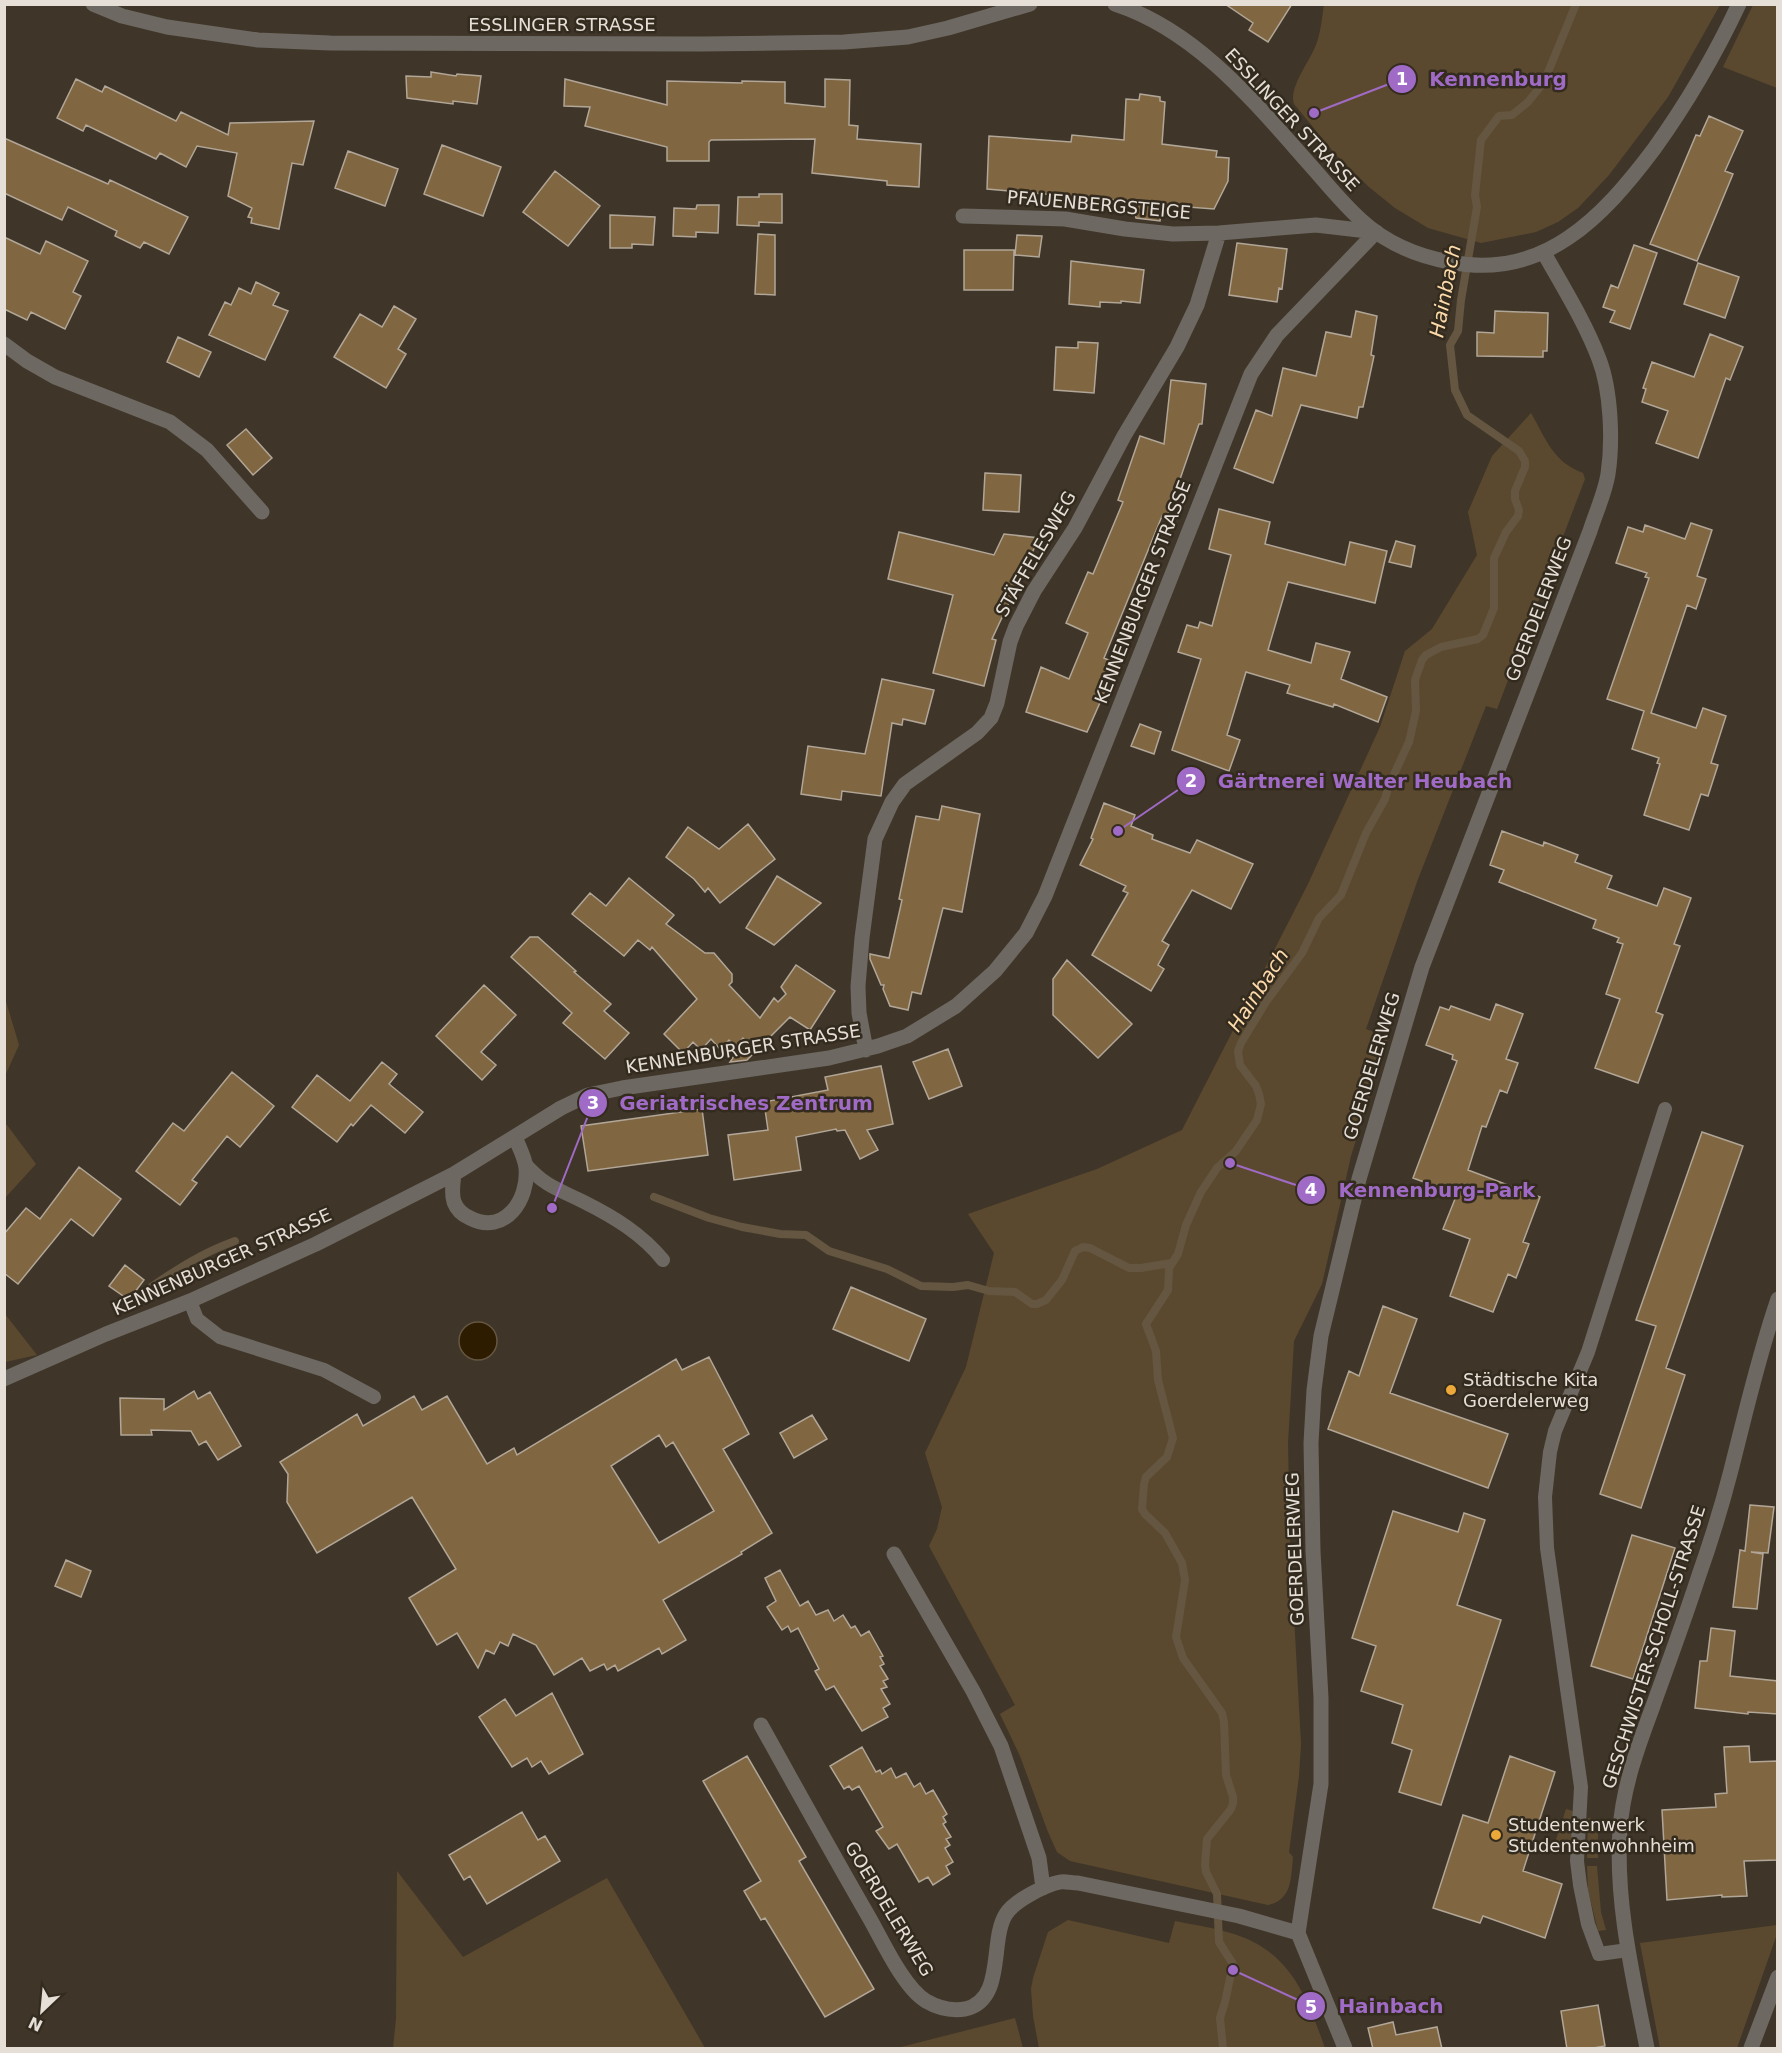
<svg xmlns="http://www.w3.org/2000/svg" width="1782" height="2053" viewBox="0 0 1782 2053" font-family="'DejaVu Sans',sans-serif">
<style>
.green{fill:#5b492f}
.water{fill:#2e1c01;stroke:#655641;stroke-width:1.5}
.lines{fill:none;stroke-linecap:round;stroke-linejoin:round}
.stream{stroke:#655641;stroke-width:8}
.building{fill:#806641;stroke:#b1a697;stroke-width:1.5;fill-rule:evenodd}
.service{stroke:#6d6862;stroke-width:14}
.minor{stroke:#6d6862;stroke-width:15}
.tertiary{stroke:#6d6862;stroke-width:15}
.poi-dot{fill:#eca93a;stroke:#342b1f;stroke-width:2}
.labels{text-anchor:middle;stroke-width:5;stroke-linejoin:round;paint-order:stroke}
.street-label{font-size:18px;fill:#e5dfd7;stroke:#342b1f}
.poi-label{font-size:18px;fill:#e5dfd7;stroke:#342b1f;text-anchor:start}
.water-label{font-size:20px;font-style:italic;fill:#fddaaa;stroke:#342b1f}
.leader{fill:none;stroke:#a06bc7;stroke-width:2}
.callout-dot{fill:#a06bc7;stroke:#342b1f;stroke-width:2}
.mark-label{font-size:18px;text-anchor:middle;font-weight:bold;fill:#fff}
.callout-label{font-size:20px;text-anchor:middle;font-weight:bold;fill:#a06bc7;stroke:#342b1f;stroke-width:5;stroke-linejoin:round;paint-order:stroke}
</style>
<rect width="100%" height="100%" fill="#3f3629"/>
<path class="green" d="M1324 5V4L1720 5 1668 97 1609 175 1578 208 1558 222 1536 232 1481 243 1428 228 1395 208 1369 187 1336 155 1294 104C1288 87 1312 59 1317 42 1321 31 1322 17 1324 5Z
M1753 5H1777V88L1723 67Z
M1531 413C1546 439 1553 462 1583 473L1585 479 1497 709 1486 706 1418 879 1366 1029 1388 1037 1351 1156 1322 1284 1294 1341 1288 1443 1290 1543 1301 1744 1299 1776 1289 1852 1293 1857C1291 1878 1292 1900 1268 1905L1070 1861 1057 1852 1048 1832 1020 1756 1000 1714 1015 1705 929 1546 937 1529 942 1507 925 1453 966 1367 994 1253 968 1214 1097 1169 1182 1130 1308 884 1380 727 1405 651 1432 629 1477 555 1468 512 1492 456Z
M5 998 19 1045 5 1076H4Z
M4 1121 36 1164 5 1198H4Z
M5 1314 37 1355 5 1362Z
M1566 1809 1573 1811 1571 1853 1553 1849Z
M1588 1818 1598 1819V1858H1587Z
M1587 1866H1597L1601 1912 1606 1930 1598 1931 1588 1890Z
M397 1871 463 1957 607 1878 705 2048H393L396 2019Z
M1068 1920 1169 1943 1175 1921C1195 1925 1215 1928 1234 1934 1291 1952 1307 1998 1325 2048H1039L1033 2016 1031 1989 1033 1978 1048 1932Z
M1777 1925V1934L1737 2048H1660L1640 1943Z
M1015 2018 1023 2048H897Z"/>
<path class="water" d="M459 1341a19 19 0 1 1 38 0a19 19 0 1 1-38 0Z"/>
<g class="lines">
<path class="stream" d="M654 1197 709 1218 742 1227 780 1234 806 1235 829 1251 887 1269 921 1286 953 1287 968 1285 989 1291 1015 1292 1032 1304H1037L1046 1300 1062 1280 1075 1251 1083 1247 1090 1248 1129 1268H1141L1171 1263
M151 1287C179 1268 202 1253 235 1241
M1223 2048 1220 2018 1225 2002 1233 1964 1219 1942 1217 1894 1206 1872 1205 1865 1207 1839 1231 1809 1233 1803V1797L1226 1775 1224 1722 1222 1713 1183 1658 1176 1637 1185 1580 1182 1563 1165 1533 1145 1514 1142 1509 1144 1484 1146 1477 1167 1457 1173 1438 1158 1380 1156 1351 1146 1324 1168 1290 1169 1268 1178 1254 1186 1225 1201 1192 1217 1168 1236 1151 1257 1120 1261 1104 1259 1094 1256 1086 1240 1065 1238 1051 1241 1043 1266 1002 1302 953 1319 918 1341 895 1366 833 1385 799 1389 785 1409 742 1416 711 1415 680 1422 660 1426 655 1441 647 1478 639 1483 635 1494 608V558L1506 532 1518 516 1519 510 1515 499V491L1525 467V461L1519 451 1467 415 1455 390 1450 345 1458 331 1461 300 1477 207 1475 195 1481 140 1499 116 1512 115 1528 102 1544 82 1576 4"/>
</g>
<path class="building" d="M1225 4H1292L1268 42 1249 30 1253 23Z
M431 72 456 76 457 74 481 76 477 104 453 101V104L407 98 406 76 431 77Z
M76 79 102 92 105 86 176 121 181 112 228 135 230 123 314 121 303 165 292 163 279 229 251 223 252 218 248 217 252 208 228 196 237 153 197 146 186 167 160 153 156 159 86 125 83 131 57 118Z
M565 79 667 105V81L742 83V81L785 82V103L825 107V79L850 80 849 125 858 126 857 139 921 144 919 187 887 185V181L812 173 815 139 711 140 709 142V161H667V147L585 126 590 107 564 106Z
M1140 94 1160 97V101L1165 102 1162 144 1217 151 1216 157 1229 158 1228 181 1214 209 1162 205 1160 221 1136 218 1135 215 1123 213 1124 201 987 189 989 136 1071 142 1072 135 1124 140 1126 99 1139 100Z
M1709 116 1743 131 1725 171 1733 174 1697 261 1650 244 1696 135 1700 136Z
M4 138 108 184 110 180 188 217 169 254 144 242 140 248 115 236 117 231 68 207 62 220 4 193Z
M442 145 501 167 483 216 424 194Z
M348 151 398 169 385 206 335 188Z
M555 171 600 206 568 246 523 212Z
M759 194H782V223L759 222V226L737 225 738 197H759Z
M697 205H719L718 233 696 232V237L673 236 674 208 696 209Z
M610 215 655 217 653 245 632 244V248H610Z
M758 234 775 235V295L755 294Z
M1017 235 1042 236 1039 257 1015 255Z
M4 237 40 254 46 241 88 261 73 292 81 296 65 329 31 312 27 320 4 309Z
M1237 243 1287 249 1282 289 1279 288 1277 302 1229 295Z
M1634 245 1657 253 1630 329 1610 322 1615 311 1603 307 1611 285 1618 288Z
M964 250H1014L1013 290H964Z
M1071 261 1144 270 1140 303 1121 301V303L1100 302V307L1069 304Z
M1698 263 1739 277 1725 318 1684 304Z
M256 282 279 293 273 305 288 311 265 360 209 335 225 302 231 305 239 288 251 294Z
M394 306 416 319 398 349 406 354 386 388 334 357 360 314 382 327Z
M1356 311 1377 316 1371 355 1374 356 1363 407H1359L1357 418 1301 405 1273 483 1234 468 1256 410 1272 416 1283 368 1316 376 1326 332 1351 337Z
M1495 311 1548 313 1547 351H1543V357L1477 356V332L1494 333Z
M1710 334 1743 347 1730 380 1726 378 1698 458 1656 443 1668 411 1642 402 1646 389 1643 388 1652 362 1694 377Z
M178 337 211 352 199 377 167 362Z
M1078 342 1098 343 1094 393 1054 390 1056 347 1078 348Z
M1171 380 1206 384 1202 424H1199L1167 517 1162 516 1104 658 1117 664 1087 732 1026 712 1041 667 1069 679 1088 633 1066 623 1088 572 1093 574 1123 502 1118 500 1140 436 1164 444Z
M246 429 272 458 253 475 227 445Z
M985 473 1021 475 1019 512 983 510Z
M1219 509 1270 522 1265 544 1345 565 1350 542 1387 551 1375 603 1288 582 1268 650 1311 663 1316 643 1350 652 1341 679 1387 697 1378 722 1334 704 1333 707 1287 693 1290 685 1246 672 1227 735 1240 740 1229 771 1172 750 1201 659 1178 652 1187 625 1198 628 1200 622 1212 626 1231 555 1209 549Z
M1691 523 1712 530 1697 576 1706 579 1696 609 1687 605 1651 713 1696 728 1703 708 1726 716 1711 763 1718 765 1708 796 1701 794 1689 830 1644 815 1660 764 1657 763 1659 758 1632 749 1644 711 1607 699 1649 578 1645 577 1647 573 1616 563 1628 527 1643 532 1645 525 1685 539Z
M899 532 994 555 1004 534 1039 538 992 639 996 640 984 686 933 673 953 595 888 579Z
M1396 541 1415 546 1411 567 1389 562Z
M882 679 934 690 925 724 903 719 902 725 892 723 881 796 842 791 841 800 801 794 808 746 865 754Z
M1140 724 1161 732 1154 754 1131 746Z
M1104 803 1135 815 1131 826 1153 835 1152 839 1190 853 1197 840 1253 864 1231 909 1192 890 1162 941 1169 945 1158 965 1164 969 1151 991 1092 955 1128 893 1123 891 1126 886 1080 865 1093 839 1091 838Z
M942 806 980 814 962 912 943 908 921 994 912 992 908 1010 890 1006 883 989 884 985H881L870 959V954L889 958 902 900 899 899 916 816 939 820Z
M748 824 775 859 720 903 708 888 705 892 694 879 666 857 688 827 719 849Z
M1502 831 1543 846 1544 842 1578 855 1575 862 1612 876 1607 888 1657 906 1664 888 1691 898 1674 944 1680 946 1656 1012 1663 1015 1638 1083 1595 1068 1620 999 1606 994 1623 944 1617 942 1619 938 1593 928 1596 920 1499 882 1504 870 1490 865Z
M777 876 821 903 774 945 746 928Z
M629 878 674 915 666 924 705 953H714L732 974V982L729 985 760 1018 774 998 778 1002 786 994 781 987 796 965 835 991 810 1030 790 1017 747 1060 730 1062 745 1040 743 1038 735 1047 729 1040 720 1049 711 1039 701 1050 693 1042 683 1053 664 1034 697 999 652 947 650 950 638 940 624 956 572 914 590 893 606 906Z
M530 937H538L576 971 574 972 611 1004 604 1011 629 1033 605 1059 563 1023 572 1013 511 957Z
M1067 960 1132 1024 1098 1058 1053 1015V979Z
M484 985 516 1015 481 1052 496 1065 482 1080 436 1036Z
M1496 1004 1523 1014 1506 1059 1518 1063 1507 1093 1500 1090 1486 1127 1482 1126 1468 1170 1540 1197 1523 1242 1529 1244 1516 1278 1508 1274 1493 1312 1450 1296 1470 1239 1443 1229 1457 1194 1413 1178 1457 1061 1452 1059 1453 1055 1426 1045 1440 1007 1449 1010 1451 1006 1490 1020Z
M948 1049 962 1086 929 1099 913 1062Z
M382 1062 397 1074 389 1084 423 1112 405 1133 371 1105 353 1126 351 1124 337 1142 292 1107 317 1075 350 1101Z
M881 1066 893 1124 867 1130 878 1150 860 1159 845 1130 837 1131 836 1129 796 1137 801 1170 734 1180 728 1135 768 1130 764 1102 828 1090 825 1077Z
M232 1072 274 1106 240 1147 227 1136 192 1180 197 1183 180 1205 136 1171 173 1123 184 1131Z
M702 1109 708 1155 588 1171 581 1126Z
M1702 1132 1743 1146 1666 1368 1685 1375 1641 1508 1600 1494 1656 1326 1636 1320Z
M79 1167 121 1199 93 1236 71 1219 18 1284 4 1273V1234L26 1208 40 1219Z
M125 1265 144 1280 129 1300 109 1286Z
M851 1287 926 1319 909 1361 833 1329Z
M1383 1306 1417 1319 1390 1393 1508 1434 1488 1488 1328 1429 1349 1371 1359 1376Z
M709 1357 749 1434 723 1449 772 1533 741 1552 742 1554 663 1600 686 1640 662 1654 659 1648 618 1671 615 1665 607 1670 604 1664 590 1671 582 1658 554 1675 536 1645 513 1634 508 1646 500 1642 494 1654 486 1650 478 1668 457 1633 437 1645 409 1598 456 1569 412 1497 317 1553 287 1502 288 1474 280 1462 357 1414 363 1426 414 1396 422 1410 447 1396 487 1464 514 1448 517 1455 676 1359 682 1370ZM659 1435 666 1447 673 1442 714 1511 659 1543 611 1466Z
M194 1391 198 1399 210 1392 241 1446 218 1460 206 1441 199 1445 191 1431 151 1430 152 1435H121L120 1398 164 1399V1410Z
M812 1415 827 1439 794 1458 780 1433Z
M1750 1505 1774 1507 1768 1553 1751 1552 1763 1554 1757 1609 1733 1607 1740 1550 1745 1551Z
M1393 1511 1458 1532 1464 1513 1485 1520 1457 1605 1501 1620 1441 1805 1399 1792 1412 1750 1392 1743 1403 1705 1361 1691 1376 1646 1352 1638Z
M1632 1535 1675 1548 1633 1679 1591 1666Z
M66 1560 91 1571 81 1597 55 1586Z
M780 1570 800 1606 808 1601 816 1615 828 1610 834 1621 843 1615 851 1628 855 1626 861 1636 869 1631 883 1656 880 1657 884 1664 880 1666 888 1679 883 1681 887 1687 881 1689 890 1704 883 1708 888 1717 862 1731 834 1686 826 1690 815 1671 819 1669 798 1628 791 1632 788 1626 782 1630 767 1607 776 1601 765 1578Z
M1711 1628 1735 1631 1730 1676 1778 1681V1714L1748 1712V1714L1695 1708 1700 1661H1707Z
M552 1693 583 1754 549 1774 541 1761 532 1767 527 1758 512 1767 479 1717 505 1699 516 1716Z
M1749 1746 1750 1762 1778 1761V1860L1744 1861 1747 1896 1722 1897V1895L1667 1900 1662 1810 1716 1807 1715 1794 1727 1793 1724 1747Z
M862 1747 876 1772 880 1770 882 1774 891 1768 896 1778 906 1773 914 1787 920 1783 926 1794 933 1790 947 1814 943 1817 946 1822 943 1824 951 1837 946 1839 950 1845 945 1848 953 1862 946 1866 950 1874 933 1885 928 1877 919 1882 897 1844 889 1849 876 1831 883 1827 859 1786 852 1790 849 1786 844 1789 830 1766Z
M747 1756 806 1857 799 1861 874 1989 825 2017 765 1918 761 1920 744 1891 761 1881 703 1781Z
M1510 1756 1555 1772 1523 1871 1562 1884 1545 1938 1483 1916 1480 1923 1433 1908 1463 1815 1488 1823Z
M522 1812 538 1840 545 1836 560 1861 487 1904 470 1876 464 1880 449 1855Z
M1598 2005 1605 2046 1587 2049H1567L1561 2011Z
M1393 2022 1396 2035 1437 2027 1442 2049H1373L1368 2028Z"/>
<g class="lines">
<path class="service" d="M526 1165C546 1187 558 1189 584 1202 614 1217 642 1234 663 1260
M190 1301 197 1319 220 1337 324 1370 374 1397
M1628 1950 1599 1954 1588 1924 1580 1885 1577 1861 1581 1787 1547 1548 1545 1497 1550 1452 1555 1431 1588 1352 1665 1109"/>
<path class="minor" d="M963 216 1065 219 1125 229 1173 234 1219 233 1316 225 1376 232
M4 344 27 361 55 377 170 422 207 450 262 512
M866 1050 859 1013 858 986 862 938 875 839 892 802 905 784 977 733 991 718 997 703 1010 642 1016 626 1034 591 1075 528 1124 436 1177 347 1197 305 1219 233
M454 1174C453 1184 451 1193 454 1202 457 1210 463 1215 470 1218 505 1236 529 1199 526 1168 525 1158 519 1147 515 1137
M4 1379 106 1334 190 1301 316 1244 454 1174 561 1108 588 1095 622 1088 829 1058 878 1046 907 1036 956 1006 995 971 1026 933 1045 896 1251 374 1277 335 1376 232
M894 1554 973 1691 1001 1746 1039 1858 1043 1888
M761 1725C797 1790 833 1855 870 1919 883 1942 904 1988 926 2001 938 2008 952 2011 965 2009 1006 2000 989 1940 1006 1914 1014 1901 1045 1885 1060 1882 1065 1881 1072 1883 1078 1883L1239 1916 1298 1933
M1345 2048 1298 1933 1321 1784V1698L1313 1551 1311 1443 1314 1390 1321 1336 1359 1179 1422 967 1590 531C1596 512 1605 493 1608 474 1613 441 1611 390 1599 359 1585 322 1563 287 1544 253
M1647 2048C1633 1977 1615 1902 1620 1829 1623 1787 1638 1746 1653 1706 1668 1664 1684 1621 1698 1578 1710 1544 1721 1509 1730 1474 1745 1416 1758 1357 1778 1299
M1751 2048 1778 1977"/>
<path class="tertiary" d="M93 4 122 16 167 27 258 40 330 43 702 44 844 42 908 37 948 28 1030 4
M1115 4C1198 31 1256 104 1312 167 1328 185 1343 204 1361 220 1386 243 1417 256 1450 262 1543 281 1603 217 1654 149 1687 103 1715 55 1739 4"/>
</g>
<g class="poi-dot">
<circle cx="1451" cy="1390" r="6"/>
<circle cx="1496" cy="1835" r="6"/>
</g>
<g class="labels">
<g class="street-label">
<text x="562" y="31">ESSLINGER STRASSE</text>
<text transform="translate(1292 120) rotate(47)" y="6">ESSLINGER STRASSE</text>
<text transform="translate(1099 205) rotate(5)" y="6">PFAUENBERGSTEIGE</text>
<text transform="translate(1036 554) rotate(-60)" y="6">STÄFFELESWEG</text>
<text transform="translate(1143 592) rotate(-69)" y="6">KENNENBURGER STRASSE</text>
<text transform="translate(1539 609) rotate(-69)" y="6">GOERDELERWEG</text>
<text transform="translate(743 1049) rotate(-9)" y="6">KENNENBURGER STRASSE</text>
<text transform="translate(1372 1066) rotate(-73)" y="6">GOERDELERWEG</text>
<text transform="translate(222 1262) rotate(-24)" y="6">KENNENBURGER STRASSE</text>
<text transform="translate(1295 1549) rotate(-92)" y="6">GOERDELERWEG</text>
<text transform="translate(1654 1647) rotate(-72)" y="6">GESCHWISTER-SCHOLL-STRASSE</text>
<text transform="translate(889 1909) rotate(59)" y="6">GOERDELERWEG</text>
</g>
<g class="poi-label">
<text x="1463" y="1386">Städtische Kita<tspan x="1463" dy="21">Goerdelerweg</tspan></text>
<text x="1508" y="1831">Studentenwerk<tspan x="1508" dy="21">Studentenwohnheim</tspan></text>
</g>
<g class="water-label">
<text transform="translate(1445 291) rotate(-79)" y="7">Hainbach</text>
<text transform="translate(1258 990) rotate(-57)" y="7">Hainbach</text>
</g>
</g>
<path class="leader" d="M1314 113L1402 79M1118 831L1191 781M552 1208L593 1103M1230 1163L1311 1190M1233 1970L1311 2006"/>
<g class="callout-dot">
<circle cx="1314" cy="113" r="6"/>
<circle cx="1118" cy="831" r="6"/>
<circle cx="552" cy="1208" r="6"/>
<circle cx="1230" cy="1163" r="6"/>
<circle cx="1233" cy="1970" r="6"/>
<circle cx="1402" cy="79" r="15"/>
<circle cx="1191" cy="781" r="15"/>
<circle cx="593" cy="1103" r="15"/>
<circle cx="1311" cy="1190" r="15"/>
<circle cx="1311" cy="2006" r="15"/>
</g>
<g class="mark-label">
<text x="1402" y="85">1</text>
<text x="1191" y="787">2</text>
<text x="593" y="1109">3</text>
<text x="1311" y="1196">4</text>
<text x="1311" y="2013">5</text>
</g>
<g class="callout-label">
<text x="1498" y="86">Kennenburg</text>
<text x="1365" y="788">Gärtnerei Walter Heubach</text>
<text x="746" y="1110">Geriatrisches Zentrum</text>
<text x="1437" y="1197">Kennenburg-Park</text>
<text x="1391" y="2013">Hainbach</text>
</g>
<rect width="1782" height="2053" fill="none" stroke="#e5dfd7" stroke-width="12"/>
<g transform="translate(42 2011) rotate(206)" stroke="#342b1f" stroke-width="4.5" paint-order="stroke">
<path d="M0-4.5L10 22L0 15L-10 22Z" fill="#e5dfd7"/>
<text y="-9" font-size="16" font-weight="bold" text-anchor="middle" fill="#e5dfd7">N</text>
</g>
</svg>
